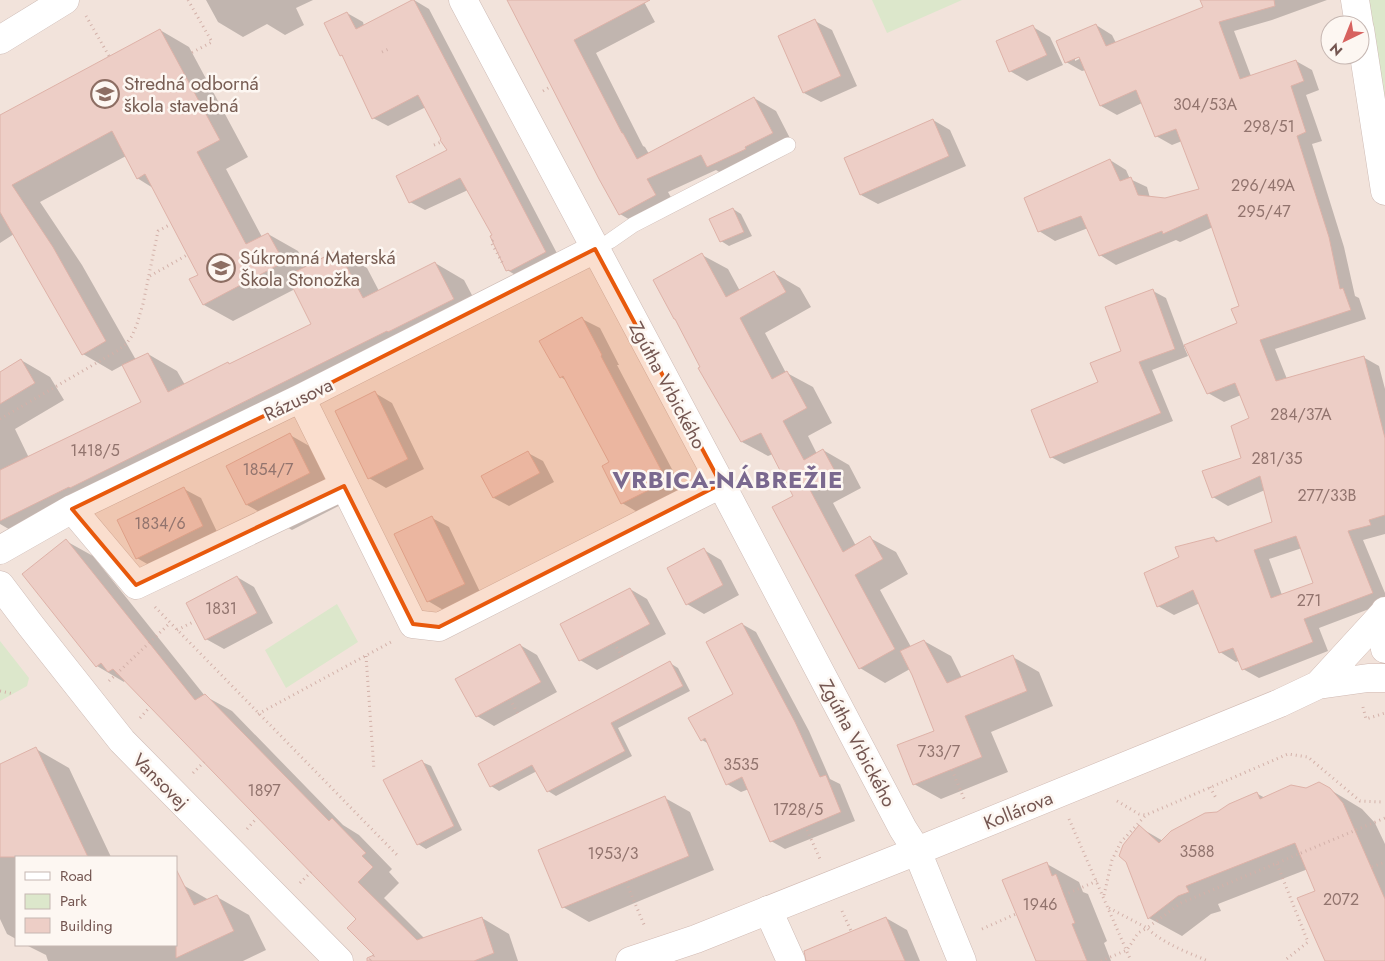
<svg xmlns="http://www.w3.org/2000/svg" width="1385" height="961" viewBox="0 0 1385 961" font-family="Jost,sans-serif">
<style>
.residential{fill:#f2e3db;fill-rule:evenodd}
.green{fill:#dce7cb}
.shadow{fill:#0003;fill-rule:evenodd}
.building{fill:#edcec6;stroke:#deb2a8;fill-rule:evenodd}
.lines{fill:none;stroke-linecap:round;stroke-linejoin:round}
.lane-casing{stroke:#cebbb5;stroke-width:16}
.street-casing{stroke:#cebbb5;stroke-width:29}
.secondary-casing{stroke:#d1bab3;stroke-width:29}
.path{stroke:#d3b1a9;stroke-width:3;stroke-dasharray:1 4;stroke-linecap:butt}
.lane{stroke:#fff;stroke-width:15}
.street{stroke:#fff;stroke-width:28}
.secondary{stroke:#fff;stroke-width:28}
.marked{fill:#e8590c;fill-opacity:0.2;stroke:#e8590c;stroke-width:4;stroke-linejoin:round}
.labels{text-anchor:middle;stroke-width:5;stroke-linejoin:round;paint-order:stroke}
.number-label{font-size:16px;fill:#92746e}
.education-label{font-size:19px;fill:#785e54;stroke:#fdf7f2;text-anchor:start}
.street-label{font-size:19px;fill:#745651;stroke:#fdf7f2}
.district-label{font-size:24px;font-weight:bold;letter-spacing:1px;fill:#7a698f;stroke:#fdf7f2}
</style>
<rect width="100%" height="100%" fill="#fbf2ec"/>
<path class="residential" d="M0 0H1385V961H0ZM1330 25H1360V55H1330ZM16 857H176V945H16Z"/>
<path class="green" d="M872 0H962L887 33Z
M1365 0H1385V112Z
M337 604 358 642 286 688 265 650Z
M0 641 29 678 27 686 0 701Z"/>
<path class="shadow" d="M206 0H313L296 8 304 25 285 35 267 24 243 37 218 22Z
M414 0 429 9 561 261 522 279 507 270 493 235 468 190 425 210 410 202 449 150 426 107 388 126 373 118 344 57 341 55 347 13 363 22 364 26Z
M508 0H643L655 22 596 53 643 146 645 147 649 154 754 98 776 111 794 146 730 179 716 170 668 192 677 208 642 227 620 214Z
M1201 0H1327L1272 20 1234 31 1251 76 1296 61 1312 70 1319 90 1306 95 1322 141 1312 144 1344 247 1355 296 1359 298 1366 319 1275 349 1287 379 1363 357 1379 366 1385 389V534L1363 540 1385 593V603L1319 628 1328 651 1259 678 1243 669 1240 660 1236 662 1220 652 1200 603 1174 615 1158 606 1181 558 1214 538 1220 542 1273 523 1265 490 1228 506 1213 497 1243 458 1251 418 1241 395 1224 402 1208 393 1186 346 1184 347 1188 356 1152 370 1173 421 1064 464 1051 457 1100 383 1123 352 1153 291 1166 298 1184 346 1239 323 1241 307 1213 227 1180 242 1176 240 1116 265 1100 255 1088 228 1055 241 1039 231 1026 199 1110 160 1126 170 1130 179 1147 187 1150 198 1166 199 1200 189 1182 141 1172 145 1156 136 1142 103 1117 115 1101 106 1086 70 1082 71 1066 62 1096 25 1112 35 1116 43 1204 7ZM1084 54 1085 56 1075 61V58ZM1302 548 1315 583 1282 595 1269 559Z
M815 21 832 30 857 86 821 102 804 93 779 37Z
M1033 27 1050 37 1063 65 1027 81 1010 71Z
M160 30 189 47 248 157 226 169 262 237 268 234 298 251 306 267 338 251 367 268 379 291 435 263 464 280 483 316 26 539 0 524V373L21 360 50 377 64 400 15 429 29 458 143 403 123 365 112 371 83 354 14 234 0 243V137ZM126 156 137 178 153 188 199 275 191 280 204 305 233 321 295 289 313 324 185 385 177 371 148 354 136 360 82 265 40 202Z
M933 120 950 130 966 166 878 204 861 195 846 159Z
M733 209 741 214 752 236 729 246 721 241Z
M702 255 728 269 740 291 774 273 800 288 811 307 765 333 786 373H787L813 387 832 423 808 436 817 454 823 450 849 465 861 488 833 503 856 546 870 538 896 552 908 574 880 590 911 647 924 641 951 656 962 678 1013 657 1039 672 1053 706 991 732 1008 772 941 799 914 784 936 732 910 669 885 683 860 668 795 497 773 454 768 456 742 442Z
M582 319 600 328 619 365H617L683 490 639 513 622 503 610 463 567 381 561 377Z
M375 393 392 403 424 469 386 488 369 478Z
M290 435 334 460 354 498 292 530 247 505 228 467Z
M528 453 543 461 554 482 509 506 494 498 483 477Z
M184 489 201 498 219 536 154 568 137 558Z
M432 518 449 527 481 594 445 611 428 601Z
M66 541 93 556 205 696 232 711 343 825 359 835 392 869 389 872 399 883 384 898 425 939 482 918 509 934 518 961H382L358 919 125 680 124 682 97 666Z
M704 550 721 560 739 595 704 614 687 604Z
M237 577 254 587 273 623 224 649 206 639 187 604Z
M630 589 647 599 666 634 597 670 580 660Z
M742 624 756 632 809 731 830 779 840 784 855 821 785 849 771 841 749 789 741 792 727 784 709 744 702 740 735 694Z
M520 645 537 655 557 692 494 726 477 716Z
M670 663 678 668 690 691 618 728 632 756 556 796 548 791 537 771 499 791 491 786Z
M36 749 69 768 111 857H16V939L7 934 0 919V765Z
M422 762 431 766 462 830 426 849 418 844Z
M1319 783 1362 809 1375 823 1385 844V961H1326L1317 891 1308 869 1218 904 1221 911 1211 914 1182 936 1149 918 1139 827 1163 841 1256 793 1265 798 1306 789Z
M665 798 690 812 714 870 589 922 563 907Z
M1047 864 1079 882 1083 892 1088 894 1107 941 1104 943 1111 961H1037Z
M183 885 209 900 217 897 249 915 266 950 243 961H48L46 955 26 945H176Z
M886 918 907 930 920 961H826Z"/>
<path class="building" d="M412 0H414L546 252 510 271 509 270 506 271 490 236 492 235 460 178 409 203 396 176 447 150 440 140 441 139 418 95 372 119 342 55 340 56 324 23 347 12 356 29Z
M507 0H650L574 40 622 133H623L637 159 754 97 773 133 745 147 746 149 707 167 701 155 647 179 656 195 619 215 599 179Z
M1200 0H1274L1275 6 1219 22 1240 79 1296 60 1304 81 1291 86 1306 132 1297 136 1329 237 1340 289 1343 288 1351 310 1260 340 1276 381 1364 356 1385 438V515L1369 520 1371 525 1348 531 1373 593 1304 619 1313 642 1242 670 1233 648 1219 653 1193 590 1157 607 1144 573 1179 557 1175 547 1214 537 1216 542 1272 522 1260 476 1212 498 1202 471 1241 458 1231 426 1249 418 1235 383 1207 394 1184 345 1237 323 1231 309 1239 306 1207 214 1163 234 1162 231 1099 256 1081 216 1038 232 1024 198 1110 159 1120 181 1131 177 1138 195 1165 198 1199 189 1176 129 1155 137 1136 90 1100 106 1079 57 1065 63 1056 41 1096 24 1106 46 1203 7ZM1296 536 1313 583 1271 598 1254 550Z
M815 19 841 76 803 93 778 36Z
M1033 25 1047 55 1009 72 996 41Z
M160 29 220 140 197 152 246 244 268 233 284 262 203 305 189 279 198 275 145 174 137 179 112 131 12 185 53 247 106 341 82 355 0 212V115Z
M933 119 949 156 860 195 844 158Z
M733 208 744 232 720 242 709 219Z
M338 250 363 298 435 262 454 299 388 332 387 331 70 488 69 487 0 521V470L141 402 122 365 148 353 168 392 228 362 229 364 311 324 287 276Z
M702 253 726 297 774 271 786 292 740 318 772 379 787 371 807 408 783 421 804 460 823 449 836 473 809 488 843 552 870 536 883 559 855 575 895 649 859 669 772 507 793 496 761 433 741 442 698 368 700 367 675 319H674L653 280Z
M1153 289 1175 349 1139 362 1161 413 1050 458 1031 410 1098 382 1090 363 1121 351 1105 307Z
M582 317 602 355 601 356 667 481 621 504 602 466 609 462 563 376 560 378 539 341Z
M21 359 35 383 0 404V372Z
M375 391 408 459 368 479 335 411Z
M290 433 310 473 246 505 226 466Z
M528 451 540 473 493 498 481 476Z
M184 487 203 526 136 559 117 520Z
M432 516 465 584 427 602 394 534Z
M66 539 195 700 205 694 329 821 332 818 366 853 362 856 373 867 358 882 417 940 482 917 494 953 474 961H367V958L374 955 347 928 356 919 113 669 108 672 101 663 96 667 22 574Z
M704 548 723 585 686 605 667 568Z
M237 576 257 613 205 640 186 603Z
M630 588 650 624 579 661 560 624Z
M742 623 795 722 820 777 826 775 841 812 770 842 742 777 726 785 705 738 701 741 688 718 733 694 706 642Z
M924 640 947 683 1013 655 1027 691 965 716 982 757 913 785 897 745 934 731 912 675 900 651Z
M520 644 541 682 476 717 455 679Z
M670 661 683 686 611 723 625 751 547 792 532 765 490 787 478 764Z
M36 747 88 857H0V764Z
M422 760 454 826 417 845 383 780Z
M1319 782 1330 788 1343 803 1385 899V961H1325L1297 898 1315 891 1295 843 1186 886 1189 892 1178 896 1148 919 1126 862 1119 856 1123 845 1139 825 1159 843 1171 831 1205 813 1217 812 1229 804 1257 792 1260 799 1291 785 1306 788Z
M665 796 689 856 562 908 538 850Z
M1047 862 1052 876 1056 874 1064 895 1075 923 1072 924 1087 961H1036L1002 880Z
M176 869 194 905 217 895 234 931 176 958Z
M886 917 905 961H806L804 951Z"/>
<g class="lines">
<defs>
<path id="lane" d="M595 249 610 241 633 225 788 145"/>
<path id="street" d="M463 0 721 484 903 829 917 851 962 961
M1355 0 1359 25
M1360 29 1385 191
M0 40 65 0
M301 398 413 624 439 627 721 484
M72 509 136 585 344 486
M0 550 72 509 301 398 595 249
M0 585 31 626 122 741 339 961
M768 910 791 961"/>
<path id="secondary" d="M1385 611 1382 627 1385 649
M1318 685 1384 613
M630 961 696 939 917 851 1280 703 1318 685 1368 678H1385"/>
</defs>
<use href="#lane" class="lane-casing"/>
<use href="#street" class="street-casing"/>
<use href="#secondary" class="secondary-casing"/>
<path class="path" d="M188 0 212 42 191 53
M86 16 109 56
M382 52 391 48
M543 91 550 87
M434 145 441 142
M493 240 491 242 503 264
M150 276 187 255
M0 419 117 351 126 344 132 336 137 324 143 304 158 231 171 224
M155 607 399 857
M177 630 195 621
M614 643 624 660
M366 656 374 770
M109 681 170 623
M0 691 14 694
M510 699 519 716
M1363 707 1366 719 1385 713
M258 714 391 642
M140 718 150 707
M952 770 965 801
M193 773 204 762
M1210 787 1217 800
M1117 801 1139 814 1146 815 1288 754 1308 757 1360 801 1383 802
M1069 819 1131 961
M247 829 257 818
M807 830 820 859
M1277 864 1308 942 1284 961
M1372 867 1385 862
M626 882 645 927
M300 883 311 872
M1064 895 1097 881
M1104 895 1112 860 1121 842 1145 816
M1109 908 1147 928 1181 903 1385 818
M842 911 851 931
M982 929 1016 914
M370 960 374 955
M1101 961 1127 950 1138 933 1147 928C1164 944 1187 952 1208 961"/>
<use href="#lane" class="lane"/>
<use href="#street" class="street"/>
<use href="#secondary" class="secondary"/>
</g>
<path class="marked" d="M595 249 721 484 439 627 413 624 344 486 136 585 72 509 301 398Z"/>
<defs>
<symbol id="school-ring" viewBox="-11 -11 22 22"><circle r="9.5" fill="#fdf7f2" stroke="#8d6e63" stroke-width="1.5"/><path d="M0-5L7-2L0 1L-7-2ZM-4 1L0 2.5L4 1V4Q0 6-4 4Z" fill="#8d6e63"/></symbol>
</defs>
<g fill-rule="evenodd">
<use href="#school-ring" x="89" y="78" width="32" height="32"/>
<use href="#school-ring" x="205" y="252" width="32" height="32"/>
</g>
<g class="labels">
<g class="number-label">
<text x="1205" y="110">304/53A</text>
<text x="1269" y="132">298/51</text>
<text x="1263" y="191">296/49A</text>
<text x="1264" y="217">295/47</text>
<text x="1301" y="420">284/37A</text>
<text x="95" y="456">1418/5</text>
<text x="1277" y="464">281/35</text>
<text x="268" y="475">1854/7</text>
<text x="1327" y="501">277/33B</text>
<text x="160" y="529">1834/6</text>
<text x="1309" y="606">271</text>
<text x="221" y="614">1831</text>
<text x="939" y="757">733/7</text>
<text x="741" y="770">3535</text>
<text x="264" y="796">1897</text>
<text x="798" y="815">1728/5</text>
<text x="1197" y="857">3588</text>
<text x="613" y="859">1953/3</text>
<text x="1341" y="905">2072</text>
<text x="1040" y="910">1946</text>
</g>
<g class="education-label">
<text x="124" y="90">Stredná odborná<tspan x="124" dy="22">škola stavebná</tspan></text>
<text x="240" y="264">Súkromná Materská<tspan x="240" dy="22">Škola Stonožka</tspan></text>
</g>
<g class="street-label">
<text transform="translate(668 385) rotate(62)" y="7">Zgútha Vrbického</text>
<text transform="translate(298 399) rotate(-26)" y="7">Rázusova</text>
<text transform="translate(858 743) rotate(62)" y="7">Zgútha Vrbického</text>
<text transform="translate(161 781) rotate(45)" y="7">Vansovej</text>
<text transform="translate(1018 810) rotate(-22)" y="7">Kollárova</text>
</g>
<g class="district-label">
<text x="728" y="488">VRBICA-NÁBREŽIE</text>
</g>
</g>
<rect x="15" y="856" width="162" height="90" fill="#fdf7f2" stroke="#c6b7b2"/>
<rect x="25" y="872" width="25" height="8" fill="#ffffff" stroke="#c6b7b2"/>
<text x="60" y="881" font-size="15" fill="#745651">Road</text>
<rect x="25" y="894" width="25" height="15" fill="#dce7cb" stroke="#c6b7b2"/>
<text x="60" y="906" font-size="15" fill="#745651">Park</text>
<rect x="25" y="918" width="25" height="15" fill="#edcec6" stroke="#c6b7b2"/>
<text x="60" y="931" font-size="15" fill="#745651">Building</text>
<g transform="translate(1345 40) rotate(223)"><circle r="24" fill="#fdf7f2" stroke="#c6b7b2"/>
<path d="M0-4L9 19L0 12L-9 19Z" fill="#d7625f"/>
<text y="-8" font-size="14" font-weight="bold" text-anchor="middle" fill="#745651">N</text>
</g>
</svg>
